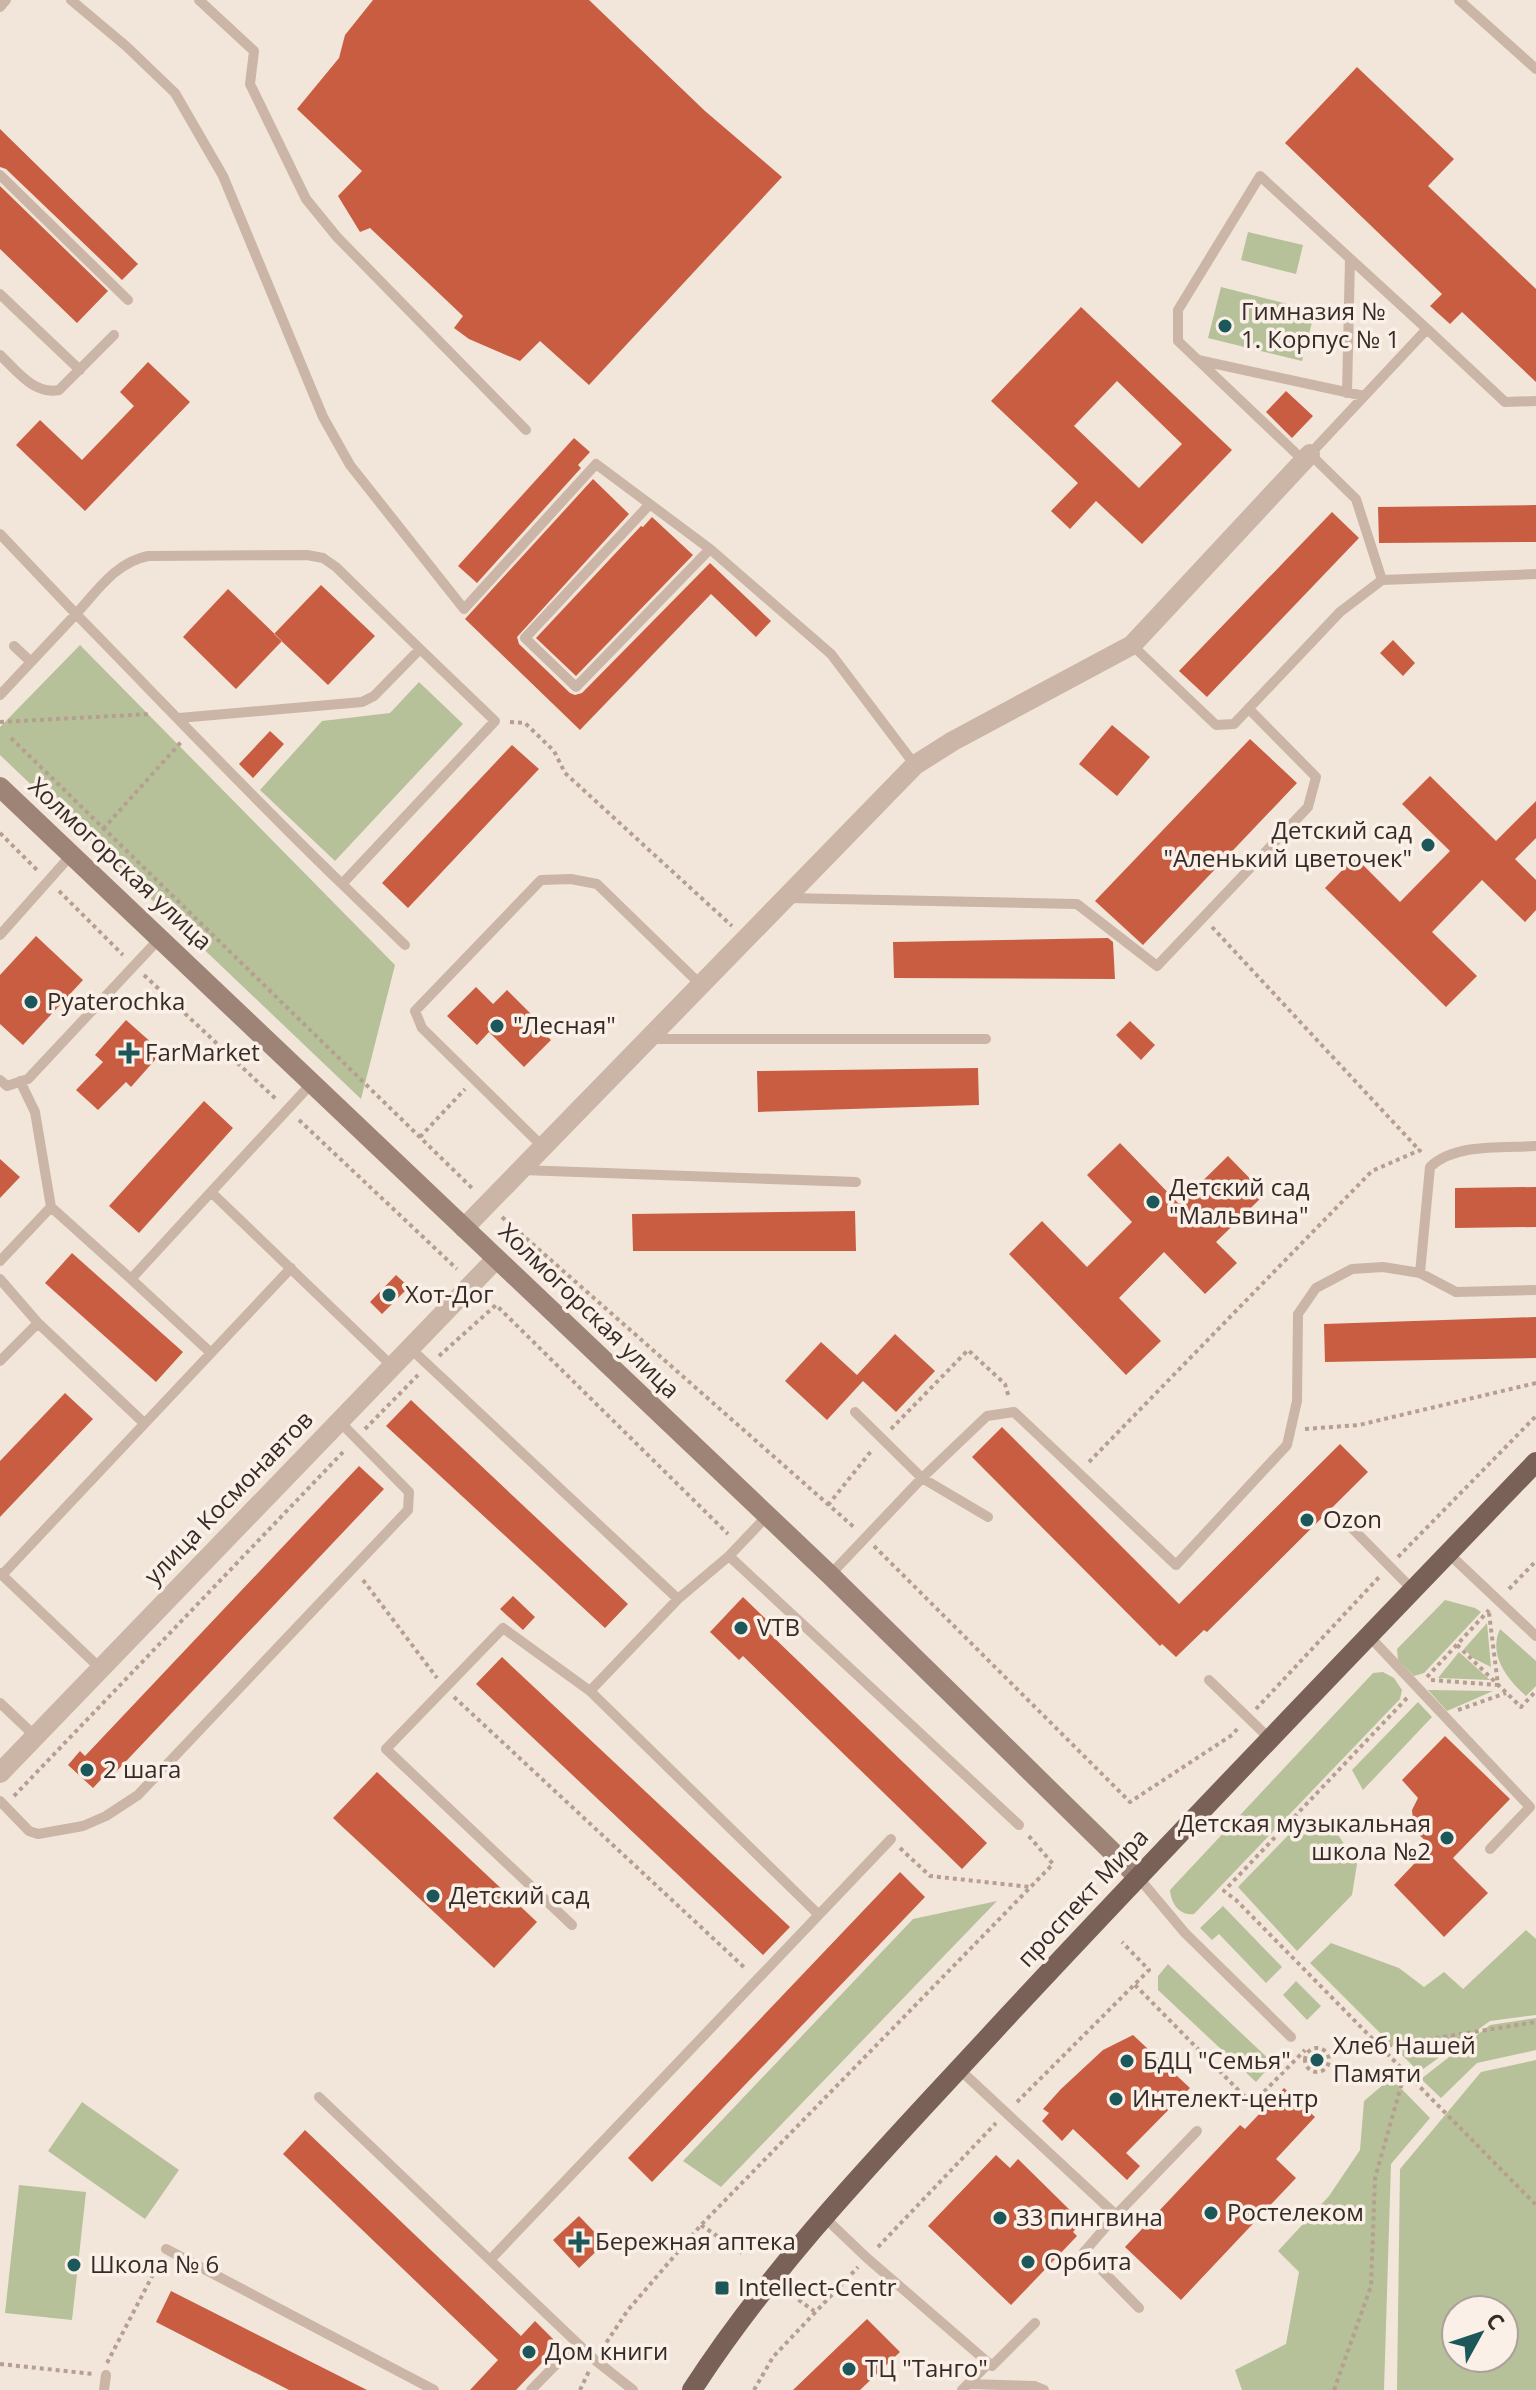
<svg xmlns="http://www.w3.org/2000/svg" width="1536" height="2390" viewBox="0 0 1536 2390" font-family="'Open Sans',sans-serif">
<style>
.green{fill:#b6c19a;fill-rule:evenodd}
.building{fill:#c95d42;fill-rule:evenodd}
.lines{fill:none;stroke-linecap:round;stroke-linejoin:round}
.path{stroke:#b69f90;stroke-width:4;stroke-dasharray:4 4;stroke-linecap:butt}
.lane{stroke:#cab5a6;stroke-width:10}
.street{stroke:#cab5a6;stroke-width:20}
.secondary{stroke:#9e8477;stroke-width:20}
.primary{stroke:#796158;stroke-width:20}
.poi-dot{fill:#1c5759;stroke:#faf0e7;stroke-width:3}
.labels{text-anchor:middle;stroke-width:7;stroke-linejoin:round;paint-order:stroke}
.poi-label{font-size:24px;fill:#362b27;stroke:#faf0e7;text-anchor:start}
.street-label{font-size:24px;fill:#362b27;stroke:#faf0e7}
</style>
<rect width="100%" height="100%" fill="#f2e6da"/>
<path class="green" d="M1248 232 1303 245 1296 274 1241 260Z
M1221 287 1315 311 1302 361 1208 338Z
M80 645 395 965 361 1099 0 755V727Z
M419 682 463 724 335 861 260 790 322 721 390 713Z
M1445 1600 1475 1608 1481 1612 1424 1673 1414 1676 1398 1660 1397 1649Z
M1487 1623 1491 1667 1473 1658 1464 1649Z
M1500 1629 1536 1661V1686L1526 1696C1507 1679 1488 1655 1500 1629Z
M1459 1652 1490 1680 1438 1678Z
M1383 1672 1394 1678 1402 1690 1400 1699 1194 1914C1179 1916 1171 1903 1170 1890L1373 1673Z
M1428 1690 1493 1691 1447 1711Z
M1418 1702 1432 1717 1363 1790 1352 1770Z
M1303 1820 1335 1830 1357 1864 1352 1895 1297 1951 1238 1887Z
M997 1901 721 2187 683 2161 913 1919Z
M1223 1906 1282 1967 1266 1983 1219 1934 1212 1940 1200 1928Z
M1526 1930 1536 1939V2015L1490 2021 1419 2072 1310 1963 1331 1943 1399 1968 1424 1987 1444 1972 1463 1989Z
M1168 1964 1273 2063 1256 2082 1158 1990V1976Z
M1296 1981 1321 2006 1307 2020 1283 1995Z
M1536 2018V2050L1477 2063 1441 2098 1421 2079 1490 2025Z
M1536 2060V2390H1397L1400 2169 1481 2072ZM1504 2310V2358H1456V2310Z
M1391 2078 1430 2118 1391 2164 1384 2390H1242L1235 2370 1286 2344 1299 2272 1278 2251 1329 2196 1360 2150 1364 2101Z
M82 2102 179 2170 145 2219 48 2151Z
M19 2185 86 2192 72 2320 5 2313Z"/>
<path class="building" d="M373 0H589L705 111 782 177 589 385 540 341 520 361 469 339 454 328 463 316 370 228 360 232 338 196 362 171 297 109 339 58 345 35Z
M1357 67 1454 159 1428 186 1536 289V382L1462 312 1450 324 1430 306 1442 294 1285 143Z
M0 129 138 264 122 280 6 169 0 167Z
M0 186 108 291 77 323 0 249Z
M1081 307 1232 450 1142 544 1096 501 1070 529 1051 511 1078 483 991 401ZM1117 381 1182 444 1139 488 1074 426Z
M148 362 190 402 85 511 16 445 40 420 82 460 134 406 120 392Z
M1286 391 1313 416 1292 438 1266 412Z
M574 438 590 452 578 465 581 468 477 583 458 566Z
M593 479 629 514 517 637 519 644 570 693 575 695 582 693 710 563 771 621 756 637 711 594 580 730 465 619Z
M1536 505V542L1379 543 1378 507Z
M1332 512 1359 538 1207 697 1179 671Z
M652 517 693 555 576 676 536 638 641 526 643 527Z
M321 585 375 636 328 685 274 634Z
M228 589 282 641 236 689 183 637Z
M1393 640 1415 663 1403 676 1380 653Z
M1112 725 1150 757 1117 796 1079 764Z
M270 731 284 744 253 778 239 764Z
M1250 739 1297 783 1143 945 1095 901Z
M512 745 539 769 408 908 382 883Z
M1430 776 1496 841 1536 801V838L1515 859 1536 880V910L1525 922 1482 880 1432 932 1477 976 1446 1007 1325 888 1355 857 1400 902 1450 851 1402 804Z
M36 936 83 980 23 1045 0 1024V975Z
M1108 938 1113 942 1115 979 894 978 893 942Z
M476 987 493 1004 507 990 534 1017 531 1020 551 1040 524 1067 489 1032 477 1045 447 1016Z
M126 1020 162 1052 131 1087 126 1082 98 1110 76 1090 103 1062 95 1055Z
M1130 1021 1155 1045 1141 1060 1116 1035Z
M978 1068 979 1105 758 1112 757 1071Z
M204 1101 233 1128 139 1233 109 1206Z
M1120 1143 1179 1204 1228 1156 1265 1194 1216 1242 1237 1263 1205 1294 1164 1252 1119 1298 1161 1341 1126 1375 1009 1254 1042 1221 1087 1267 1132 1222 1087 1175Z
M0 1159 20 1177 0 1198Z
M1536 1187V1227L1455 1228V1188Z
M855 1211 856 1251H633L632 1214Z
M72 1253 183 1352 156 1382 45 1283Z
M396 1275 409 1287 382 1314 370 1302Z
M1536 1317V1358L1325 1362 1324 1324Z
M895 1334 935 1371 896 1412 863 1381 827 1420 785 1381 821 1342 857 1375Z
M65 1393 93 1419 0 1517V1461Z
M411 1400 628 1604 605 1628 386 1426Z
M1002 1427 1179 1604 1340 1444 1368 1472 1207 1632 1204 1630 1176 1657 1162 1644 1160 1646 972 1457Z
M359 1466 384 1489 112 1776 108 1772 93 1788 68 1765 80 1751 85 1756Z
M513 1596 535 1617 523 1630 500 1609Z
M743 1597 772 1625 767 1631 987 1843 962 1869 743 1656 739 1660 710 1632Z
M502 1657 790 1927 763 1955 476 1684Z
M1445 1736 1510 1799 1453 1858 1488 1893 1444 1937 1394 1885 1431 1846 1414 1830 1412 1810 1418 1798 1402 1780Z
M377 1772 537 1922 494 1968 333 1818Z
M900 1872 925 1897 652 2182 628 2158Z
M1133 2035 1190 2088 1126 2153 1140 2166 1127 2180 1073 2129 1062 2141 1042 2121 1049 2113 1043 2109 1061 2089 1103 2050Z
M1284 2088 1315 2117 1276 2159 1296 2178 1181 2300 1125 2247 1240 2125 1245 2129Z
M305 2130 521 2336 535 2321 559 2345 516 2390H470L498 2360 283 2154Z
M996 2155 1010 2168 1018 2159 1082 2222 1073 2232 1077 2236 1011 2305 928 2226Z
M579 2216 605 2243 579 2268 553 2240Z
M171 2291 367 2390H289L156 2322Z
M867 2319 900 2352 860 2390H793Z"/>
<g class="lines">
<path class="path" d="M0 722 151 714
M510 722 525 723 554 751 565 773 732 926
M11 738 473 1189
M103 829 182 741
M0 833 38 871
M59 891 123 955
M1212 927 1421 1152
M144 975 278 1101
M299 1120 457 1269
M420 1137 465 1089
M502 1217 856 1529
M439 1356 496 1305 728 1534
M365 1429 418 1375
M891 1429 968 1350 1005 1384 1009 1398
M1305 1429 1359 1425 1536 1383
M1089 1462 1372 1171 1420 1150
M828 1505 872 1450
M874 1546 1130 1802 1232 1735 1239 1727
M1398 1557 1536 1416
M363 1580 437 1678
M1509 1589 1536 1561
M1457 1645 1521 1707 1536 1691
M1427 1677 1489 1610
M1431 1680 1498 1685 1489 1613
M454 1697 746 1969
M1407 1698 1224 1891 1236 1900 1536 2205
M1256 1709 1381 1575
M1458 1710 1506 1693
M14 1796 345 1450
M900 1848 930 1876 1030 1887
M1135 1985 1252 2104 1305 2050
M1380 2047 1536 2022
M1305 2060a12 12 0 1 1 24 0a12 12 0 1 1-24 0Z
M1017 2102 1149 1970 1122 1942
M701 2225 742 2253
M878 2247 996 2123
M792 2295 814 2311
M602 2349 628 2310 701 2225 1053 1864 1027 1834
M107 2363 160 2261
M0 2364 93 2374
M580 2390 589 2371
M754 2390 773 2357 858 2267
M1334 2390 1371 2286 1375 2178 1405 2072"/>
<path class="lane" d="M71 0 126 46 175 93 223 176 323 417 350 465 464 609 596 464 710 549 831 654 915 765
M199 0 254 51 250 84 306 199 337 237 526 430
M1459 0 1536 69
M0 7 6 0
M0 175 128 300
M0 294 80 370
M1427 329 1505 402 1536 401
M0 355C17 371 34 395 59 390L114 335
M1198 360 1364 396
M1347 393 1350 259
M1304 461 1178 341V310L1260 176 1427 329 1310 454 1356 499 1382 580
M649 505 525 638 576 687 710 549
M0 534 76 614C97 591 116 562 148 556L307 555 323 558 336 567 420 649
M1132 645 1216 725 1234 724 1340 612 1382 580 1536 574
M14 646 30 661
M0 695 76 614C164 704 251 796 342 884L495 721 420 649 374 696 362 702 179 718
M342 884 405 945
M787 898 1077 904 1157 966 1308 807 1316 777 1249 709
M0 935 72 854
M652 1039H986
M0 1080 7 1086 28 1079 160 938
M312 1083 211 1192 392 1366
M543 1147 422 1028 415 1011 541 880 571 879 597 884 701 985
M522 1170 856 1182
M51 1207 131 1279 211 1192
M0 1261 51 1207 35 1112 20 1081
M1420 1273 1430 1167C1455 1143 1503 1148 1536 1146
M0 1279 38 1323 144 1423
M131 1279 211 1353
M410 1348 678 1599
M0 1361 38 1323
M855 1412 922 1478 988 1517
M1346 1522 1413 1590
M1448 1553 1536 1636
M729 1556 1019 1825
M0 1573 100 1668
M2 1575 291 1268
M830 1575 922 1478 987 1416 1014 1412 1176 1565 1287 1445 1297 1401 1298 1314 1316 1288 1352 1269 1383 1267 1420 1273 1456 1292 1536 1290
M1369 1636 1530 1807 1490 1849
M1209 1680 1270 1739
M590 1691 678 1599 729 1556 767 1516
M0 1703 35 1736
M0 1801 29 1831 38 1834 83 1826 106 1816 138 1795 408 1510 409 1492 339 1421
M1138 1877 1185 1933 1291 2037
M572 1925 386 1749 503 1628 590 1691 818 1914
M959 2069 1116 2215 1084 2252 1139 2308
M319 2097 490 2260
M1116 2215 1197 2131
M824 2217 867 2258 992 2366 1035 2323
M166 2249 434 2390
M968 2384 1034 2386 1044 2390
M104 2390 106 2375
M531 2390 577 2343
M633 2390 595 2360 490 2260 891 1839
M962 2390 989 2363"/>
<path class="street" d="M464 1228 915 765 953 741 1132 645 1310 454
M0 1773 496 1259"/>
<path class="secondary" d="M0 787 830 1575 1138 1877"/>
<path class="primary" d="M692 2390C780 2254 896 2138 1005 2019 1180 1831 1358 1647 1536 1462"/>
</g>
<g class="poi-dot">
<circle cx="1225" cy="326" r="8"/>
<circle cx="1428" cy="845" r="8"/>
<circle cx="31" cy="1002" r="8"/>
<circle cx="497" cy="1026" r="8"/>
<path d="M125 1041h8v8h8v8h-8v8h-8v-8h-8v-8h8z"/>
<circle cx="1153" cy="1202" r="8"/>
<circle cx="389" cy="1295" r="8"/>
<circle cx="1307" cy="1520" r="8"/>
<circle cx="741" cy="1628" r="8"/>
<circle cx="87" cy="1770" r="8"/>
<circle cx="1447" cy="1838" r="8"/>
<circle cx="433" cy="1896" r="8"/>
<circle cx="1317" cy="2060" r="8"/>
<circle cx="1127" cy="2061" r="8"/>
<circle cx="1116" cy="2099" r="8"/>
<circle cx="1211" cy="2213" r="8"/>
<circle cx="1000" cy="2218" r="8"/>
<path d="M575 2230h8v8h8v8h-8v8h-8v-8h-8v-8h8z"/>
<circle cx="1028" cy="2262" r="8"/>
<circle cx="74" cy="2265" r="8"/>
<rect x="714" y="2280" width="16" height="16" rx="4"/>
<circle cx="529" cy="2352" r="8"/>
<circle cx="849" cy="2369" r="8"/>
</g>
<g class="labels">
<g class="poi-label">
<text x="1241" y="320">Гимназия №<tspan x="1241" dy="28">1. Корпус № 1</tspan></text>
<text x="1412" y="839" text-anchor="end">Детский сад<tspan x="1412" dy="28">"Аленький цветочек"</tspan></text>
<text x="47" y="1010">Pyaterochka</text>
<text x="513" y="1034">"Лесная"</text>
<text x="145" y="1061">FarMarket</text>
<text x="1169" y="1196">Детский сад<tspan x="1169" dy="28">"Мальвина"</tspan></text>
<text x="405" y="1303">Хот-Дог</text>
<text x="1323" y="1528">Ozon</text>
<text x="757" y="1636">VTB</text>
<text x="103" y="1778">2 шага</text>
<text x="1431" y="1832" text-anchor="end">Детская музыкальная<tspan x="1431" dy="28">школа №2</tspan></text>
<text x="449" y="1904">Детский сад</text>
<text x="1333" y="2054">Хлеб Нашей<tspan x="1333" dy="28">Памяти</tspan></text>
<text x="1143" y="2069">БДЦ "Семья"</text>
<text x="1132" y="2107">Интелект-центр</text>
<text x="1227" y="2221">Ростелеком</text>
<text x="1016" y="2226">33 пингвина</text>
<text x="595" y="2250">Бережная аптека</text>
<text x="1044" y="2270">Орбита</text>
<text x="90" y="2273">Школа № 6</text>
<text x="738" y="2296">Intellect-Centr</text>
<text x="545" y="2360">Дом книги</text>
<text x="865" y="2377">ТЦ "Танго"</text>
</g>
<g class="street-label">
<text transform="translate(120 864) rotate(43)" y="8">Холмогорская улица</text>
<text transform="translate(589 1311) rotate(44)" y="8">Холмогорская улица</text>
<text transform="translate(229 1498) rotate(-46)" y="8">улица Космонавтов</text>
<text transform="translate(1083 1898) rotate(-47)" y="8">проспект Мира</text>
</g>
</g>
<g transform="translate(1480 2334) rotate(50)"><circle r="38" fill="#faf0e7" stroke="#aca19a" stroke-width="2"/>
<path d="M0-6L14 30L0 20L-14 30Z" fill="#1c5759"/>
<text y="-12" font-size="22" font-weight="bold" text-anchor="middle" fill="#362b27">С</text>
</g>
</svg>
